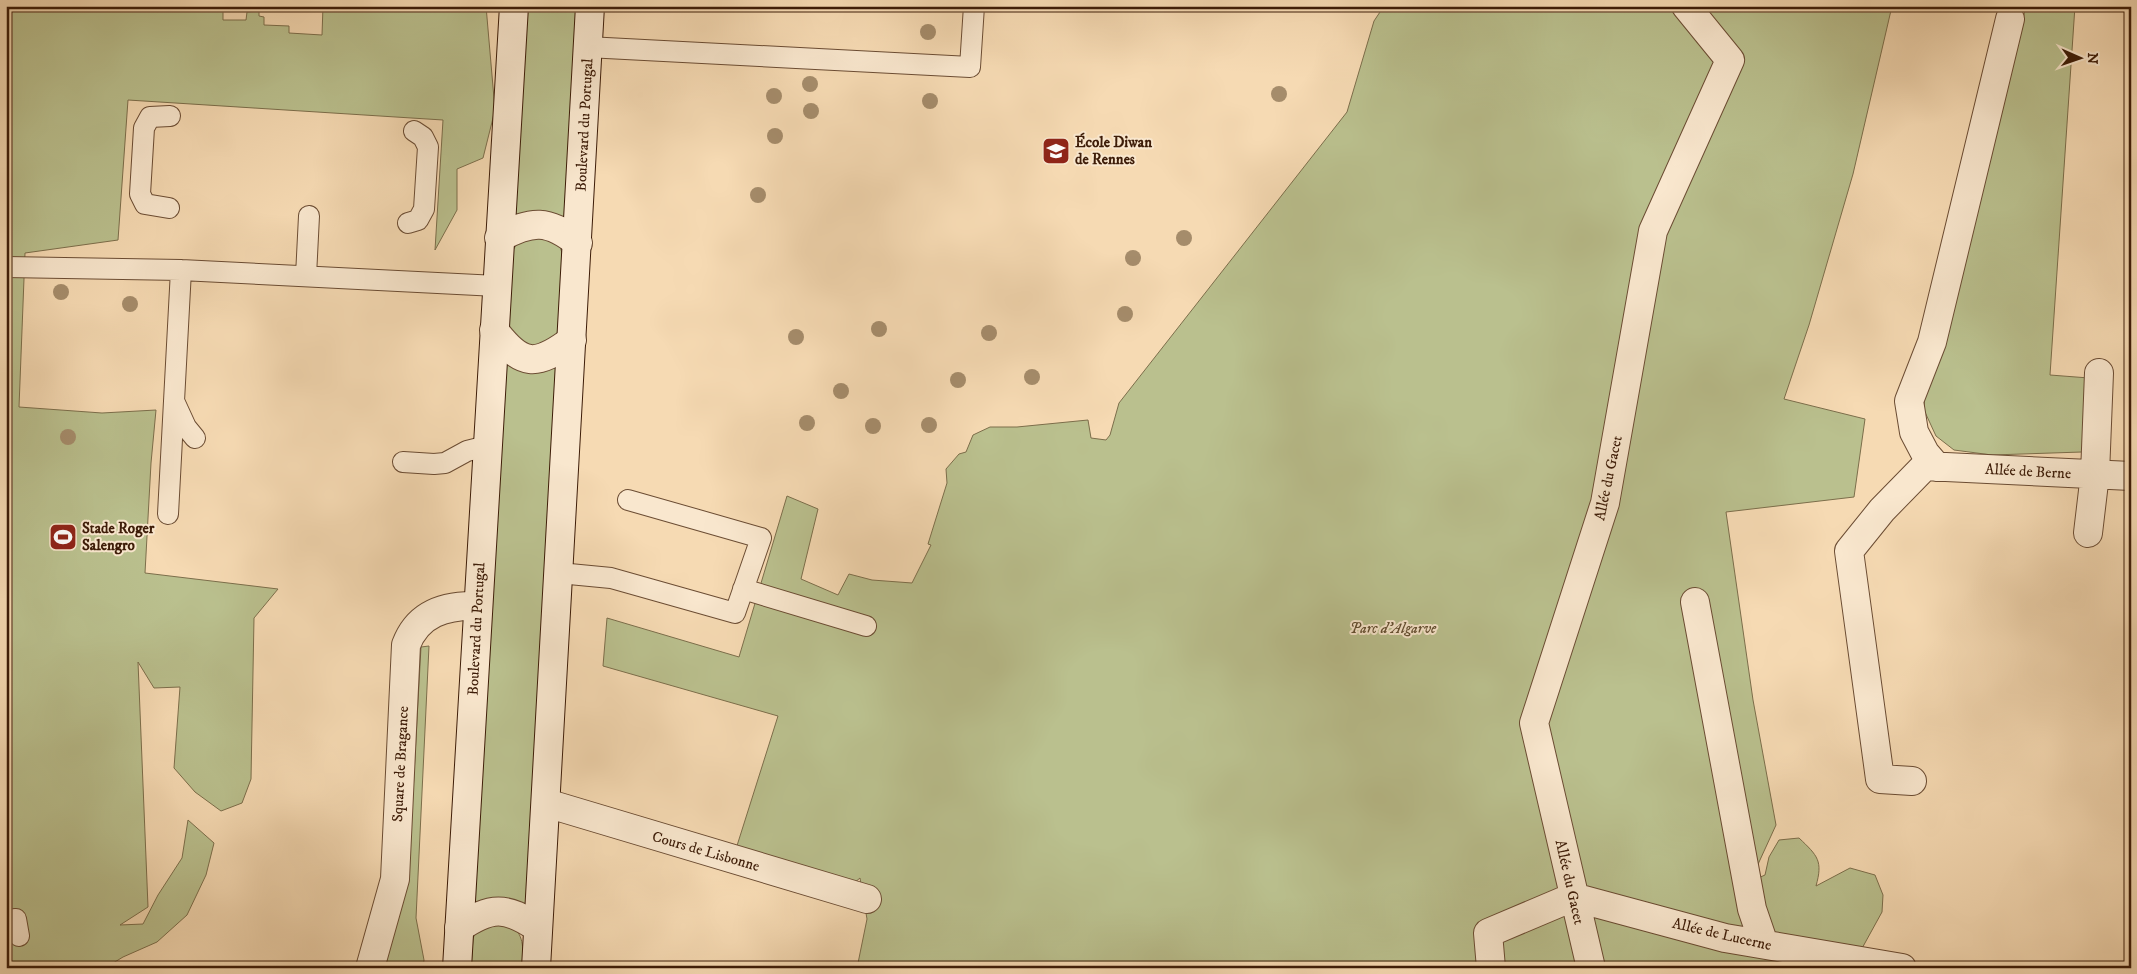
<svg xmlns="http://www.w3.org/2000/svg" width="2137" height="974" viewBox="0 0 2137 974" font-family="'IM FELL DW Pica',serif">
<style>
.green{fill:#bac08e;stroke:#7c6e4b}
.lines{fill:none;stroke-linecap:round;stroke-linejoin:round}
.lane-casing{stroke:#6b4c33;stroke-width:22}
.street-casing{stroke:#6b4c33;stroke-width:30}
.secondary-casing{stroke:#3d1c08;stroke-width:30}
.lane{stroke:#f9e7ce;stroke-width:20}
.street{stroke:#f9e7ce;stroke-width:28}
.secondary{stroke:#f9e7ce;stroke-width:28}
.tree{fill:#a58c6b}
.labels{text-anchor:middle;stroke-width:4;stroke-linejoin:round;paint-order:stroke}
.street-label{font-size:15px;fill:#3d1c08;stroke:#f9e7ce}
.poi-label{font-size:15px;font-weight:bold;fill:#3d1c08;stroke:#f9e7ce;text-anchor:start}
.park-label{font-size:15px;font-style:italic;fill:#624d30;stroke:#f9e7ce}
</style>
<rect width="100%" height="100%" fill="#f6dab3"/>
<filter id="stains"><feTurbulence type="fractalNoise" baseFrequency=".004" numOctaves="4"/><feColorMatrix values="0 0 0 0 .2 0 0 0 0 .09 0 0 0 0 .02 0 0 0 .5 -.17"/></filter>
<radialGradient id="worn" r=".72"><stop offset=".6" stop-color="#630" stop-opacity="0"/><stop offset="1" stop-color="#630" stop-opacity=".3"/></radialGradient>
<path class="green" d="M6 6H187V10L223 11V20H246L247 12 259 11V16L264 17V25L289 26V33L322 35 323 6H486L495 110 483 158 457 169V210L435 250 443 120 128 100 118 240 25 253 19 407 102 413 156 410 151 463 145 573 278 589 254 618 251 779 242 803 221 811 195 792 174 768 180 687 154 688 138 662 148 907 120 925 143 924 158 895 182 858 188 820 214 843 206 875 187 915 157 942 123 957 105 968H18L21 964 6 967Z
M527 6H579L565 217 561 220 515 215Z
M1384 6H1892L1853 174 1809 325 1784 399 1865 419 1854 497 1726 512 1753 700 1776 825 1754 873 1756 879 1765 875 1769 857 1779 840 1799 838C1818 856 1823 861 1816 886L1850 868 1875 875 1883 895 1882 912 1860 952 1823 968H857L867 919 860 878 854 883 735 852 778 716 603 666 607 618 739 657 787 496 818 509 801 579 838 595 849 574 872 580 912 583 931 545 928 544 947 483 946 469 959 454 966 452 973 435 990 427H1017L1088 420 1091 438 1106 440 1110 435 1119 403 1347 112 1374 21Z
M2026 6H2075L2050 375 2089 378 2082 452 1992 455 1954 450 1936 436 1924 410 1925 391 1966 254Z
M540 234 560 246 563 257 558 335 553 342 527 349 508 325 512 252 519 240Z
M508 363 555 366 557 369 526 901 524 906 477 905 475 899 506 366Z
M429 646 416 918 424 960 423 968H381L408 884 421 647Z
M512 924C525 939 523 948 522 968H471L473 938 480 925Z"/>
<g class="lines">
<defs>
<path id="lane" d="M587 47 970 67 974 6
M169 208 145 204 140 194 144 128 150 117 170 116
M408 223 418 220 424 209 428 147 423 137 414 131
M6 267 181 270 497 286
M306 276 309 216
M175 403 186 427 195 438
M403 462 434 464 445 463 467 451 487 446
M168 514 181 270
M559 573 611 578 735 613 761 538 628 500
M743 589 866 626
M6 920 16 919 19 936"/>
<path id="street" d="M499 238C532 220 548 219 578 243
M494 330C522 367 536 367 572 340
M1937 467 1925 453 1914 432 1909 401 1932 342 2010 19
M2088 533 2095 474 2099 373
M1695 602 1752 909 1764 944
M1912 781 1880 779 1849 551 1882 510 1925 466 2131 476
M546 803 867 899
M459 928C491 906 506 906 538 928
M370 968 395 879 406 645C418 613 446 605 477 606
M1491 968 1488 933 1573 897 1725 938 1902 968
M1591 968 1534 723 1605 503 1653 231 1730 60 1686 6"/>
<path id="secondary" d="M457 968 514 6
M536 968 590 6"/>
</defs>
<use href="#lane" class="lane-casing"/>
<use href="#street" class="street-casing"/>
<use href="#secondary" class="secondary-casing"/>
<use href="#lane" class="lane"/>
<use href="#street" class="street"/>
<use href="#secondary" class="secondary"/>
</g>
<g class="tree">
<circle cx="928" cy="32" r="8"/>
<circle cx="810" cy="84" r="8"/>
<circle cx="1279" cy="94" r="8"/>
<circle cx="774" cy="96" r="8"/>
<circle cx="930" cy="101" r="8"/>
<circle cx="811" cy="111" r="8"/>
<circle cx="775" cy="136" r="8"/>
<circle cx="758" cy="195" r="8"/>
<circle cx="1184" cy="238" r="8"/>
<circle cx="1133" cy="258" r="8"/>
<circle cx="61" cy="292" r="8"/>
<circle cx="130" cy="304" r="8"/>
<circle cx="1125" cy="314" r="8"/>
<circle cx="879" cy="329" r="8"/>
<circle cx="989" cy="333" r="8"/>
<circle cx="796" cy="337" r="8"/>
<circle cx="1032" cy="377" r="8"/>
<circle cx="958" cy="380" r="8"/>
<circle cx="841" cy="391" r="8"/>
<circle cx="807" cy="423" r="8"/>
<circle cx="929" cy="425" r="8"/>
<circle cx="873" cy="426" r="8"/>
<circle cx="68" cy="437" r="8"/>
</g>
<defs>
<symbol id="school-square" viewBox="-11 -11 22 22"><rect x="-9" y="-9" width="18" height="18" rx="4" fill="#8f2418" stroke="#f9e7ce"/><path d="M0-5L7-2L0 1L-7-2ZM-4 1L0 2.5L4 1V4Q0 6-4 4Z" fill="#fff"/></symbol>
<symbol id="stadium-square" viewBox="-11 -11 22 22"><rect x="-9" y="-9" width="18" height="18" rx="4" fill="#8f2418" stroke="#f9e7ce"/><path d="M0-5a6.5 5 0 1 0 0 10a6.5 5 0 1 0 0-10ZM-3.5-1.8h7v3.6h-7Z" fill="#fff"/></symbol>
</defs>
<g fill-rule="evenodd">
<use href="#school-square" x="1040" y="135" width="32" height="32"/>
<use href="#stadium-square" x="47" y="521" width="32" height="32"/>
</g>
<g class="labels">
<g class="street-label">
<text transform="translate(584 125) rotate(-87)" y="5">Boulevard du Portugal</text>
<text transform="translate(2028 471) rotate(3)" y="5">Allée de Berne</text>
<text transform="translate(1608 478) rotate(-78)" y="5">Allée du Gacet</text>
<text transform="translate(476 629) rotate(-87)" y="5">Boulevard du Portugal</text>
<text transform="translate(400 764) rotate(-87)" y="5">Square de Bragance</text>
<text transform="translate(706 851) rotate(16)" y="5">Cours de Lisbonne</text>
<text transform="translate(1570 882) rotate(77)" y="5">Allée du Gacet</text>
<text transform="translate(1722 934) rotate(13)" y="5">Allée de Lucerne</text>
</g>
<g class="poi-label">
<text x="1075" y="147">École Diwan<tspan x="1075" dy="17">de Rennes</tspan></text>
<text x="82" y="533">Stade Roger<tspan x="82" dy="17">Salengro</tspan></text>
</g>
<g class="park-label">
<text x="1393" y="633">Parc d'Algarve</text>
</g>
</g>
<rect width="2137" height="974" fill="none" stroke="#f6dab3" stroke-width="25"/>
<rect x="8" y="8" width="2122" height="959" fill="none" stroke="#3d1c08" stroke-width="2.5"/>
<rect x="12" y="12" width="2112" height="949" fill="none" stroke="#3d1c08"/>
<g transform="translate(2080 58) rotate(92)" stroke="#f9e7ce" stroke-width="4" paint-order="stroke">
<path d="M0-4L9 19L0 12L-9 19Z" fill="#3d1c08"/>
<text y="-8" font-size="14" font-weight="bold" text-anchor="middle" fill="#3d1c08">N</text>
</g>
<rect width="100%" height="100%" filter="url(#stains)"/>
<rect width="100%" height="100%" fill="url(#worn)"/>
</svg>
